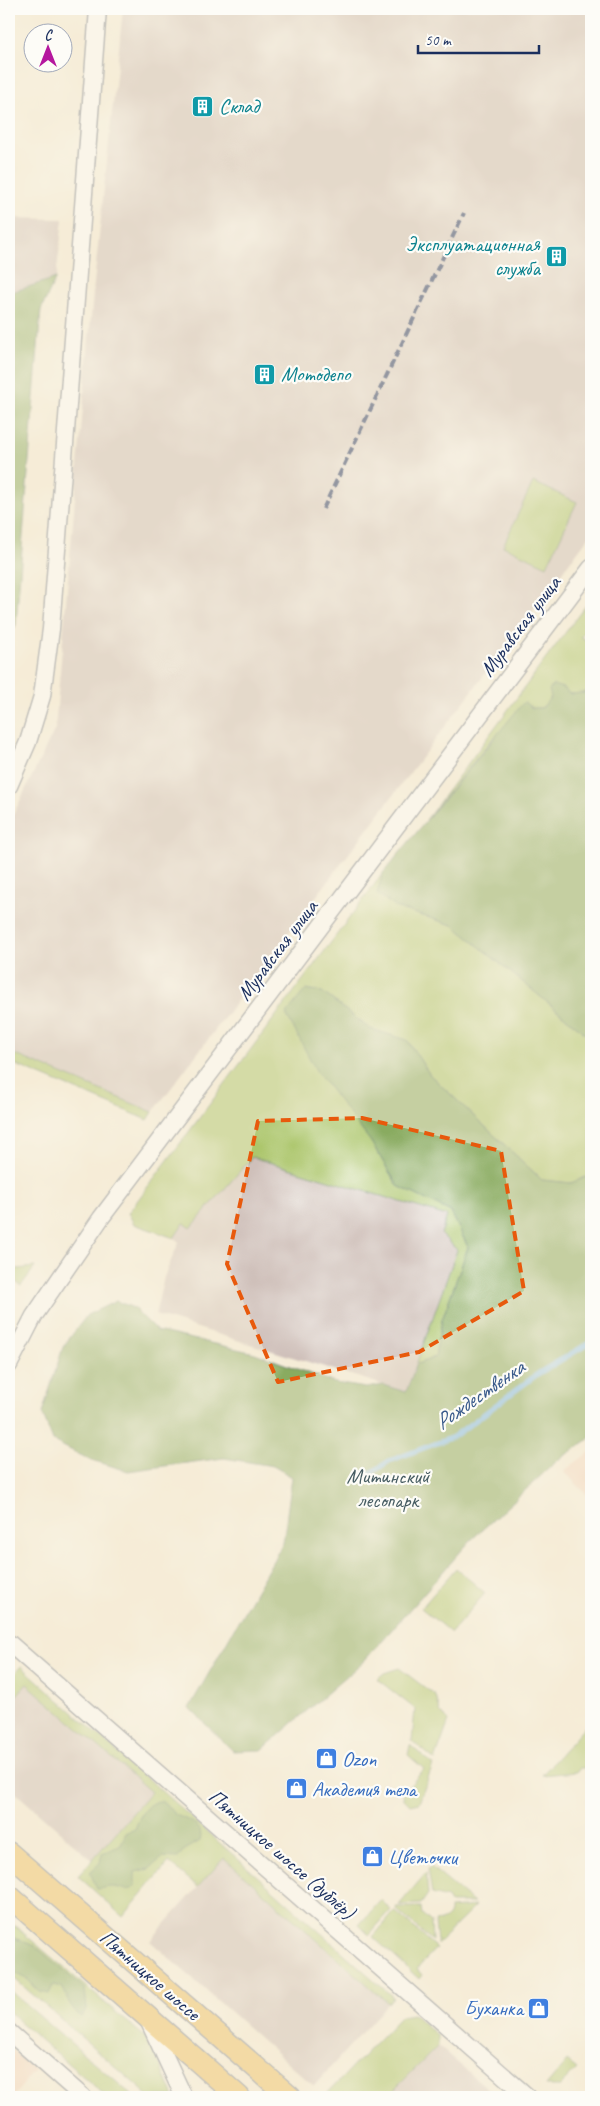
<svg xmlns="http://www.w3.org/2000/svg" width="600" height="2106" viewBox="0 0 600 2106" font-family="Caveat,sans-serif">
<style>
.built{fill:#f3d4be}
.industrial{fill:#cfc0ba}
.green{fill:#acc66c;stroke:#647a65}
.forest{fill:#89ab60;stroke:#526d5f}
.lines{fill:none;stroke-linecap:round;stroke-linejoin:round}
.stream{stroke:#7bbcf0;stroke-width:5}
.minor-casing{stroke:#888e9a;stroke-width:19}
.major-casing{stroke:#888e9a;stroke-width:24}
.minor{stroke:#fff;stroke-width:16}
.major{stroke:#f0c469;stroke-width:21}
.rail{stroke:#1b2f5e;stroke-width:4;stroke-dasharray:8 4;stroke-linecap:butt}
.marked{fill:none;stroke:#e8590c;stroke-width:4;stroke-dasharray:10 6;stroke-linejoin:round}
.labels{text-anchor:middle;stroke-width:4.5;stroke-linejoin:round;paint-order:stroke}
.culture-label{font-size:21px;fill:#0d838f;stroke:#fdfcf7;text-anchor:start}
.street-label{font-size:21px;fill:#1b2f5e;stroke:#fdfcf7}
.park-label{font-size:21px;fill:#465c62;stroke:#fdfcf7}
.shop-label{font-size:21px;fill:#366cbe;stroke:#fdfcf7;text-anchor:start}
.water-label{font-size:22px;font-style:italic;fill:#38598a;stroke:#fdfcf7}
</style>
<rect width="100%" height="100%" fill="#fdfcf7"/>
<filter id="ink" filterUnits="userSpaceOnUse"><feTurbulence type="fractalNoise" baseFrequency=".02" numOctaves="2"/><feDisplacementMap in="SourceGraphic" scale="10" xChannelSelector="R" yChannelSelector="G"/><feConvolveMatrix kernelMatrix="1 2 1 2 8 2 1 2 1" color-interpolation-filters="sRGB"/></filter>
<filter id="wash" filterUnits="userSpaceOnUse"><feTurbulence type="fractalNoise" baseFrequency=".0096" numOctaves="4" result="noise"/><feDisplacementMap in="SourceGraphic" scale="20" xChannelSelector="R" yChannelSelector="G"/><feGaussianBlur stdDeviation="1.12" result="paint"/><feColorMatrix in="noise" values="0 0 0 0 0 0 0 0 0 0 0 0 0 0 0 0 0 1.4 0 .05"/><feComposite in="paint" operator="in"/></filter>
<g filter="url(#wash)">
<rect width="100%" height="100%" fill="#f5ecd7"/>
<path class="built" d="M591 1451V1499L564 1471Z
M9 2047 35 2070 13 2097H9Z"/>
<path class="industrial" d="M123 9H591V534L153 1112 9 1052V823L55 729 93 293Z
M9 218 63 219 56 278 9 293Z
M251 1157 447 1216 441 1234 457 1250 406 1392 155 1315 164 1277 179 1242 174 1238 184 1223 191 1227Z
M27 1684 151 1792 92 1860 9 1787V1704Z
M224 1858 388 2003 314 2086 150 1941Z
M438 2046 498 2097H387Z"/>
<path class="green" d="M533 482 577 502 547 566 503 546Z
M591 598V621L581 637 591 643V688L584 693 570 694 563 688 541 708H532L493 738 426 820Z
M383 873 378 894 397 908 453 925 591 1038V1175L571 1183 542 1180 430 1075 407 1040 370 1029 322 992 306 989 371 1142 398 1186 451 1212 468 1247 442 1320 435 1357 416 1365 457 1250 441 1234 447 1216 252 1157 191 1228 184 1223 174 1238 134 1224 128 1213Z
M9 1052 153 1112 148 1120 9 1062Z
M9 1266 17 1269 35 1267 21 1286 12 1279 9 1284Z
M456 1568 485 1593 451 1633 421 1608Z
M21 1666 393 1997 388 2003 224 1858 198 1887 169 1862 123 1917 78 1876 151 1792 27 1684 9 1704V1680Z
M399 1668 436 1696 440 1712 449 1721 435 1760 412 1741 415 1709 377 1679 384 1673Z
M591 1720V1768H580L577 1772 542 1775Z
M410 1745 433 1765 419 1803 410 1805 404 1799 403 1794 424 1769 408 1755Z
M431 1867 474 1903H450L447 1898 432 1894 428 1869Z
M426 1873 428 1894 421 1904 399 1905Z
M381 1900 391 1910 369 1935 359 1925Z
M476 1906 437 1944 435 1922C444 1921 451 1917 450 1908Z
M396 1907H421L422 1914 431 1922 432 1941 397 1910Z
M395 1911 436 1948 417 1969 422 1975 419 1979 373 1937Z
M9 1921 151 2042 174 2097H150L9 1974Z
M9 1990 132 2095 130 2097H107L9 2013Z
M413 2014 438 2036V2046L387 2097H324L401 2016Z
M567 2061 577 2069 560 2086H546Z"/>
<path class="forest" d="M56 278 41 310 16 625 9 638V293Z
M553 685 563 688 570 694 584 693 591 688V1038L453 925 397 908 377 894 383 873 524 702 532 708H542L551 697 549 690Z
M306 989 322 992 370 1029 407 1040 430 1075 542 1180 571 1183 591 1175V1438L558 1460 470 1541 365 1660 262 1750 233 1751 189 1708 283 1543 292 1477 273 1466 224 1458 128 1471 88 1459 53 1441 42 1413 63 1347 87 1315 116 1301 134 1308 157 1331 255 1353 335 1383 366 1388 383 1385 406 1392 416 1365 435 1357 442 1320 468 1247 451 1212 398 1186 371 1142 317 1072 286 1014Z
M162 1801C168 1804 170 1812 176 1815 186 1820 205 1824 200 1841L183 1851 178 1858 163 1857 149 1869 135 1872V1886C127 1893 123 1888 114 1887 110 1886 102 1889 97 1889L90 1872 100 1863 102 1853 120 1846 126 1833 135 1829C140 1816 146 1801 162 1801Z
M9 1936 35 1946 85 1989 87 2009 81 2017C69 2009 69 1999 62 1987L53 1985 49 1994 40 1992 27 1979 10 1970Z"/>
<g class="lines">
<path class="stream" d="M358 1482 389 1461 453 1437 539 1373 591 1342"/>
</g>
</g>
<g filter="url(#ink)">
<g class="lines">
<defs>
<path id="minor" d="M9 786 28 742 42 696 51 629 98 9
M9 1365 34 1316 101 1218 591 568
M9 1643 528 2097
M149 2022 184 2097
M9 2032 83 2097"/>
<path id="major" d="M9 1853 290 2097
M9 1896 239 2097"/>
</defs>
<use href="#minor" class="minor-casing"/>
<use href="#major" class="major-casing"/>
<use href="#minor" class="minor"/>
<use href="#major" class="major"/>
<path class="rail" d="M323 509 464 213"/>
</g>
</g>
<path d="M0 0H600V2106H0ZM362 1118 501 1151 524 1291 419 1352 278 1382 227 1264 258 1121Z" fill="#f5ecd7" fill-opacity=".55" fill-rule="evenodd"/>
<path class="marked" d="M362 1118 501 1151 524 1291 419 1352 278 1382 227 1264 258 1121Z"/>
<defs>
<symbol id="building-square" viewBox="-11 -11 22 22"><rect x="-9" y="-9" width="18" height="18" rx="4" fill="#0f9aa8" stroke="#fdfcf7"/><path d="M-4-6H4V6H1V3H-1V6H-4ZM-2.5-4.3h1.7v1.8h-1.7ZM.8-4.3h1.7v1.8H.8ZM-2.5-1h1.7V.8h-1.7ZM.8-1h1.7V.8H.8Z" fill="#fff"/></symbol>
<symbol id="shop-square" viewBox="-11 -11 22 22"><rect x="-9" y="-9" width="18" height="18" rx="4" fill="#3f7fe0" stroke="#fdfcf7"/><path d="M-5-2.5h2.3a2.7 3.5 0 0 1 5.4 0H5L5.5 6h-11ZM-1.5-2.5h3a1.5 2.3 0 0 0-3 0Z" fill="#fff"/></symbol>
</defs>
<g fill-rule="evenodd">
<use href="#building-square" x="190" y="94" width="25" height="25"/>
<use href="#building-square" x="544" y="244" width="25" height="25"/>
<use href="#building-square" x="252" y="362" width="25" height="25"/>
<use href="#shop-square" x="314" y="1746" width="25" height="25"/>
<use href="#shop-square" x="284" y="1776" width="25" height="25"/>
<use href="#shop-square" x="360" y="1844" width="25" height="25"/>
<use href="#shop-square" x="526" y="1996" width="25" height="25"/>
</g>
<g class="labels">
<g class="culture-label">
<text x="219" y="113">Склад</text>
<text x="540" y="251" text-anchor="end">Эксплуатационная<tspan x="540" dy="24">служба</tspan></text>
<text x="281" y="381">Мотодепо</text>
</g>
<g class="street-label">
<text transform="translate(520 626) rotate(-53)" y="7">Муравская улица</text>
<text transform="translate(277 950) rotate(-53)" y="7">Муравская улица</text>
<text transform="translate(282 1854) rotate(41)" y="7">Пятницкое шоссе (дублёр)</text>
<text transform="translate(150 1975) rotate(41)" y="7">Пятницкое шоссе</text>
</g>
<g class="park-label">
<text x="388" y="1483">Митинский<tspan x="388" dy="24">лесопарк</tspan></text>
</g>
<g class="shop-label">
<text x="342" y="1766">Ozon</text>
<text x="312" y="1796">Академия тела</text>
<text x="388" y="1864">Цветочки</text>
<text x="523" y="2015" text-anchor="end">Буханка</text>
</g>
<g class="water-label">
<text transform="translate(479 1394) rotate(-35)" y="8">Рождественка</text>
</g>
</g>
<rect width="600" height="2106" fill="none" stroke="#fdfcf7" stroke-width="30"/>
<g transform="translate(48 48)"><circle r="24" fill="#fdfcf7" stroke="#a3aaba"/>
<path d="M0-4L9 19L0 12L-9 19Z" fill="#b5179e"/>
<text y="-8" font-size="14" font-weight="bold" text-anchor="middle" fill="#1b2f5e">С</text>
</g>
<path d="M418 45v8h121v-8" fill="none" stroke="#1b2f5e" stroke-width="2.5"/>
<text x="425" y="45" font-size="15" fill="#1b2f5e" stroke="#fdfcf7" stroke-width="4" paint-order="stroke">50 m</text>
</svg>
